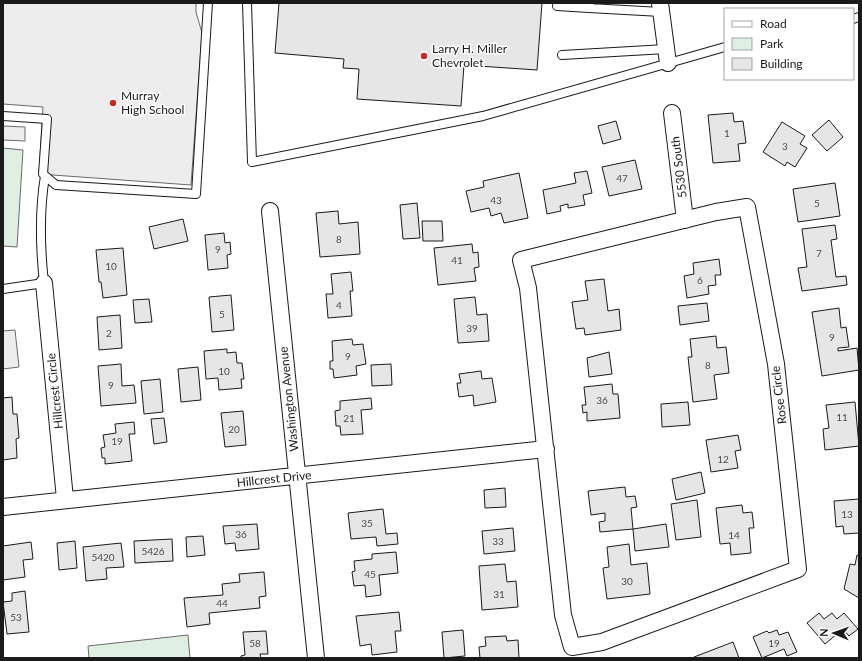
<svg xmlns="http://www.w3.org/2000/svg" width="862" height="661" viewBox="0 0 862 661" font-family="Lato,sans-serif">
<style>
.green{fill:#e0efe3;stroke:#6a6a6a}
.parking{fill:#ededed;stroke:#6a6a6a}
.building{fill:#e6e6e6;stroke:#1a1a1a}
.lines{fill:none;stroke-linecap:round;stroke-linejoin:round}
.service-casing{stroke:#1a1a1a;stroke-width:10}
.minor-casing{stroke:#1a1a1a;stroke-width:18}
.service{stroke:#fff;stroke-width:8}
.minor{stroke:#fff;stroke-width:16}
.poi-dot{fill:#c62828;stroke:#fff;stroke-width:1.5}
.labels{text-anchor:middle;stroke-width:3;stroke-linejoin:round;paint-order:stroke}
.number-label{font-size:10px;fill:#4d4d4d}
.poi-label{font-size:12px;fill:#1a1a1a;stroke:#fff;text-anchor:start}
.street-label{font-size:12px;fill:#1a1a1a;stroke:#fff}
</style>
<rect width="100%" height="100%" fill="#fff"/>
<path class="green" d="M3 148 23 150 17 247 3 246Z
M188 635 190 658H89L88 646Z"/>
<path class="parking" d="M3 3H196V12L202 33 191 185 39 174 43 107 3 104Z
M3 126 25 127V141L3 140Z
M15 330 19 367 3 369V331Z"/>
<path class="building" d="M279 3H542L537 70 464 65 461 106 357 99 359 69 343 68 344 59 275 53Z
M733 113 734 122 743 121 746 143 738 144 740 161 713 163 708 115Z
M829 120 843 137 827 151 812 135Z
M616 121 621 139 603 144 598 126Z
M782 122 805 136 800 144 807 148 795 167 787 162 785 166 763 152Z
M635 160 642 189 609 196 602 167Z
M587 171 592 193 583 195 585 205 568 208V204L560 206 561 211 547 214 543 190 576 183 574 173Z
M519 173 528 218 504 223 501 213 491 216 489 208 471 212 466 191 484 187 483 181Z
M835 183 840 216 798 222 793 189Z
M417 203 420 238 403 239 400 205Z
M338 211 339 224 358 222 360 254 320 257 316 213Z
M183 219 188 241 154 249 149 227Z
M422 221H442L443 241H423Z
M835 225 837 239 831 240 836 277 846 276 847 285 802 291 798 268 807 267 802 229Z
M224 233 225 243 230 242 231 254 227 255 228 268 208 270 205 235Z
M472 244 473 253 478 252 479 267 474 268 476 281 438 285 434 248Z
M123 248 127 295 103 298 101 282H99L96 250Z
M719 259 721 275H715L716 285 708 286 709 294 687 298 684 276 694 274 693 263Z
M351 272 353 291H350L352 316 328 318 326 294H333L331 274Z
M604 279 608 311 619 309 621 330 585 335 584 328 576 329 572 302 588 300 585 281Z
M231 295 234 330 212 332 209 297Z
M475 297 477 315 487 314 489 341 458 343 454 299Z
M149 299 152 322 135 323 133 300Z
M707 303 709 321 680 325 678 306Z
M839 308 841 328 846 327 849 347 838 348V351L857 348 859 370 822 376 812 312Z
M120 315 122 348 99 350 97 317Z
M716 336 717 348 726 347 729 373 714 375 717 399 693 402 688 357H692L690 339Z
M352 339 353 345 363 344 366 364 356 366 357 375 334 378 333 369H330V361H333L332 341Z
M227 349V353L236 352 237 363H242L244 379H241L242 388 219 390 218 378 206 379 204 351Z
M609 352 612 374 589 377 587 358Z
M121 364 122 386 134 385 136 403 101 406 98 366Z
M391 364 392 385 372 386 371 365Z
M198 367 201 400 181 402 178 369Z
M481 371 482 379 492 378 496 402 474 406 473 395 459 397 457 383H461L459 374Z
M160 379 163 412 144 414 141 381Z
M612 384 613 394H618L620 418 587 421V412L583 413 582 405H586L584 387Z
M12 397 13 414H17L19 438 16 439 17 458 3 460V398Z
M371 398 372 409 361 410 363 434 341 435 340 426H336L335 411 340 410V401Z
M688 402 690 425 662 427 661 404Z
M855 402 859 446 825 450 823 429 829 428 826 405Z
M243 411 246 445 225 447 221 413Z
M164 418 167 442 154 444 151 419Z
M134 422 135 434H129L132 461 105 464V458H102L101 448 105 447 103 435 116 433 115 424Z
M738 435 741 450 735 451 738 468 711 472 706 440Z
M701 472 705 493 676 500 672 479Z
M625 487 626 497 635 496 637 507 631 508 633 529 600 532 599 522 605 521V513L591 515 588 491Z
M505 488 506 507 485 508 484 490Z
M859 499V533L844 534 843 526 836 527 834 501Z
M697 500 701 537 676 540 671 504Z
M742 505 743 513 752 512 754 528H749L751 553 731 555 730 543 720 544 716 508Z
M383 509 386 534 397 533 398 544 377 546 376 537 351 539 348 513Z
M257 524 259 549 236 551 235 543 225 544 223 526Z
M666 524 669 547 635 551 633 529Z
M513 528 515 551 484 554 482 531Z
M203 536 205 555 187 557 186 537Z
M172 539 173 561 135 563 134 541Z
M75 541 77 568 59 570 57 543Z
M31 542 33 559 23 560 25 577 3 580V546Z
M121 543 124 567 106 568 107 579 86 581 83 547Z
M629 544 631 565 647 563 650 594 607 599 603 568 609 567 607 547Z
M396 552 398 573 379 575 381 595 366 597 365 585 354 586 352 572 355 571 354 561 372 559V554Z
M857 555 859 556V598L844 589 850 564 855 565Z
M505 564 507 582 516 581 518 607 482 610 479 566Z
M264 572 266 596 259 597 260 608 209 613 210 624 187 627 184 598 223 595 222 584 240 582 239 574Z
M25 591 29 632 7 634 3 602 12 601V593Z
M399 612 401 631H395L397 652 372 655 371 644 360 646 356 616Z
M819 613 824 619 832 613 837 619 844 613 858 629 849 636 843 629 825 644 807 623Z
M463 630 465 656 444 658 442 632Z
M777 630 779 635 788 632 797 652 787 656 784 649 762 658 753 637 767 631 769 633Z
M266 631 268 654H260L261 658H241V656L245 655 243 632Z
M506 636 507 641 518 640 519 658H480L479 647 486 646 485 637Z
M733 642 739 658H694V657Z"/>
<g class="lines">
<defs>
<path id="service" d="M247 3 252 162 483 116 725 47
M590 3 589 8 661 12
M557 6 589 8
M853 19 859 17
M562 55 666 49
M3 116 47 119 43 174 56 185 196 194 208 3
M3 289 44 283C40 246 39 212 45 176"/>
<path id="minor" d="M660 3 668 63
M672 113 685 220
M747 207 776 364 798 569 602 642 572 647 563 615 528 288 521 260 716 212Z
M270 211 316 658
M44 283 65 499
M3 507 546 449"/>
</defs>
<use href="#service" class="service-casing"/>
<use href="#minor" class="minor-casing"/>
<use href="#service" class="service"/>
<use href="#minor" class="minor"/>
</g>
<g class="poi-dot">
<circle cx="424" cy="56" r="4"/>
<circle cx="113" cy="103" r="4"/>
</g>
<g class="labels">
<g class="number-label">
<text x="727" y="137">1</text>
<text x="785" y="150">3</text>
<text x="622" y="182">47</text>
<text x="496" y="204">43</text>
<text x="817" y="207">5</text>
<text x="339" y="243">8</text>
<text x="218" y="253">9</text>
<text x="819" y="257">7</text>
<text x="457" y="264">41</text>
<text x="111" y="270">10</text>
<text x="700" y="284">6</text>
<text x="339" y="309">4</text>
<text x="222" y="318">5</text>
<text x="472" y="332">39</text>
<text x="109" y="337">2</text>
<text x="832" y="341">9</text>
<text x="348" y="360">9</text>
<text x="708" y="369">8</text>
<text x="224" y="375">10</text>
<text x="111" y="389">9</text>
<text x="602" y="404">36</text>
<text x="842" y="421">11</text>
<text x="349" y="422">21</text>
<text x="234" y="433">20</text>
<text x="117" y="445">19</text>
<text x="723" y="463">12</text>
<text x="847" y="518">13</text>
<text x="367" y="527">35</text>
<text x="241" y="538">36</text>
<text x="734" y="539">14</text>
<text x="498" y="545">33</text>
<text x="153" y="555">5426</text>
<text x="103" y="561">5420</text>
<text x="370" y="578">45</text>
<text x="627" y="585">30</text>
<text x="499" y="598">31</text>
<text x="222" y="607">44</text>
<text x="16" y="621">53</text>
<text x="255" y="647">58</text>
<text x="774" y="647">19</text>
</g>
<g class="poi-label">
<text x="432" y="53">Larry H. Miller<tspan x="432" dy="14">Chevrolet</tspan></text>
<text x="121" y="100">Murray<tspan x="121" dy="14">High School</tspan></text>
</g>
<g class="street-label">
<text transform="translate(679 167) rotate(-97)" y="4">5530 South</text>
<text transform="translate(55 391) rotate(-96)" y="4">Hillcrest Circle</text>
<text transform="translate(779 395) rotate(-97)" y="4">Rose Circle</text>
<text transform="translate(289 399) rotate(-96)" y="4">Washington Avenue</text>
<text transform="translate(274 479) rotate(-6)" y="4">Hillcrest Drive</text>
</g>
</g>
<rect width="862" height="661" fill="none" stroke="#1a1a1a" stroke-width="8"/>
<rect x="724" y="8" width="130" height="72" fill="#ffffff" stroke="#a3a3a3"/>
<rect x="732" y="21" width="20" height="6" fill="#ffffff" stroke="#a3a3a3"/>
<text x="760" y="28" font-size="12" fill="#1a1a1a">Road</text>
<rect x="732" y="38" width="20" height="12" fill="#e0efe3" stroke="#a3a3a3"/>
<text x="760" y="48" font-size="12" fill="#1a1a1a">Park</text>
<rect x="732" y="58" width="20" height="12" fill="#e6e6e6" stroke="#a3a3a3"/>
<text x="760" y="68" font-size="12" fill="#1a1a1a">Building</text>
<g transform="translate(834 633) rotate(272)" stroke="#ffffff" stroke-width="3" paint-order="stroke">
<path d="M0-3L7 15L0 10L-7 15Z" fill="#1a1a1a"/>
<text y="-6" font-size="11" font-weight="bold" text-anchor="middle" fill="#1a1a1a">N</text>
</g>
</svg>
